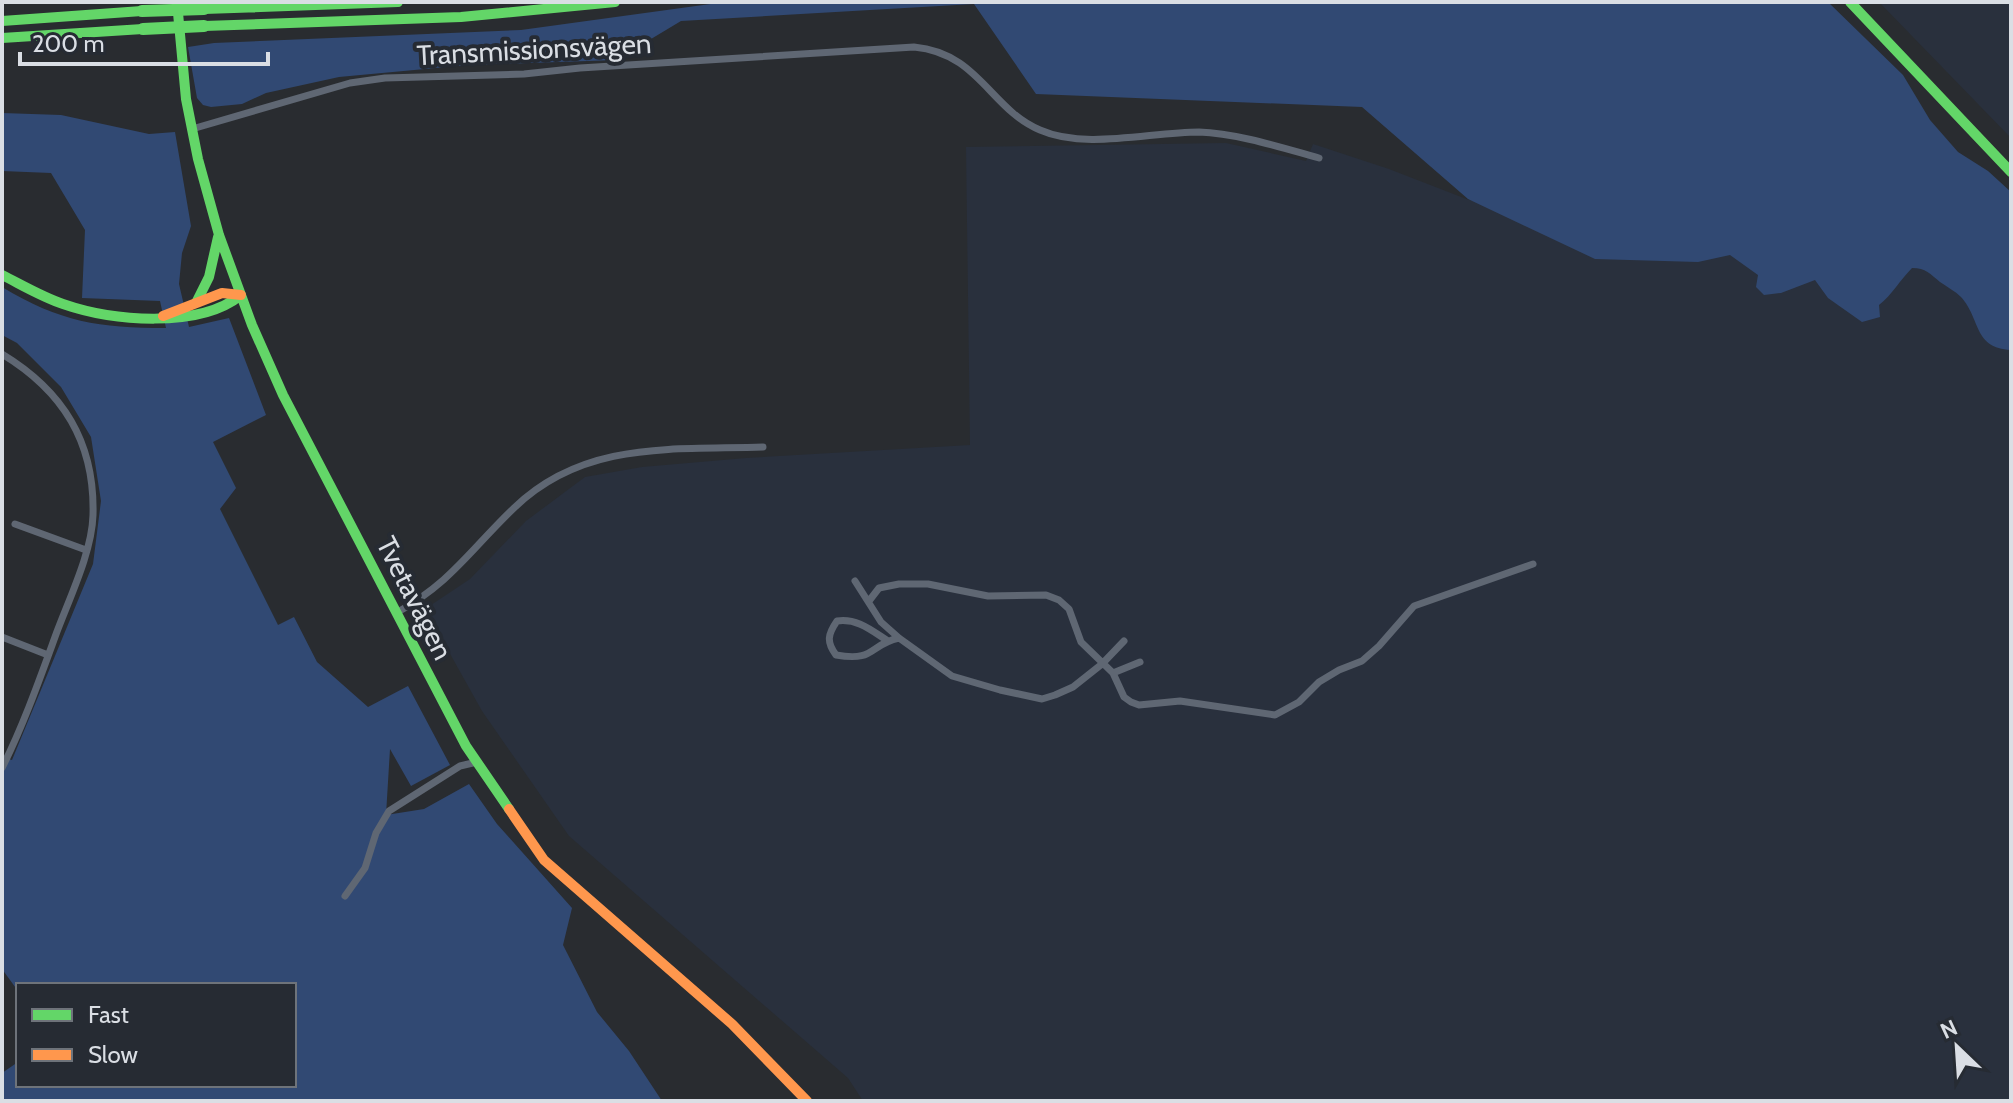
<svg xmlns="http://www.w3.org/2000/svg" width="2013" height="1103" viewBox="0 0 2013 1103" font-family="Cabin,sans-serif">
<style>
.built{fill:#29303d}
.green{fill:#314973}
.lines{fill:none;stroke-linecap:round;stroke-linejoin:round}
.street{stroke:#5f6773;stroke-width:7}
.fast{stroke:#63d668;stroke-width:10}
.slow{stroke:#ff974d;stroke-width:10}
.fast-bridge{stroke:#63d668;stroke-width:12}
.labels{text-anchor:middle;stroke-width:8;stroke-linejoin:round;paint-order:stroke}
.street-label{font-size:28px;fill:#dadee4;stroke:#262b33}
</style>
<rect width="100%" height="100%" fill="#292c30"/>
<path class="built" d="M1879 2H2011V138Z
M1226 143 1306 161 1313 144 1389 169 1469 200 1609 206 1688 213 1743 264 1767 268 1920 235 2011 331V1101H863L848 1078 569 836 482 711 425 609 470 579 526 521 585 477 642 467 746 458 970 445 966 147Z"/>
<path class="green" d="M725 2H1828L1903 75 1930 120 1958 152 1988 171 2011 192V350C1973 348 1981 319 1961 297 1955 291 1947 287 1940 282 1930 274 1926 268 1912 268 1900 280 1892 295 1879 305L1880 317 1862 322 1828 298 1815 280 1781 293 1764 295 1756 287 1758 275 1730 255 1698 262 1595 259 1468 199 1362 107 1036 94 974 4 681 21 616 60 468 65 339 77 266 93 242 104 211 107 203 105 197 98 188 47 214 43 521 30Z
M2 113 61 115 149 134 175 132 191 226 182 253 179 284 189 327 229 318 266 415 213 442 236 488 220 509 278 625 294 617 317 662 368 707 408 686 450 765 411 786 390 749 386 815 424 809 469 784 497 824 572 908 563 945 597 1012 629 1051 662 1101H2V1073L18 1062V1085H294V985H18V991L2 969V757L12 760 93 564 101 501 91 437 61 387 17 343 2 335V287C60 322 99 328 166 328L160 301 82 298 85 230 51 173 2 171Z"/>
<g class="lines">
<path class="street" d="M192 129 350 83 385 78 524 74 580 68 914 47C979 53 990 109 1040 130 1085 150 1150 132 1199 132 1236 133 1283 148 1319 158
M2 354C63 391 95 442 93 515 92 553 68 601 55 637 39 681 23 726 2 768
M15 524 86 550
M855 581 881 622 899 638 952 676 1000 690 1042 699 1055 695 1073 687 1102 664 1124 641
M869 601 879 588 899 584H928L988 596 1046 595 1059 600 1069 609 1081 642 1113 673 1124 697 1131 702 1139 705 1180 701 1275 715 1299 702 1319 682 1339 670 1362 661 1379 646 1414 606 1533 564
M396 613C451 583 471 549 514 508 584 440 674 450 763 447
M2 637 48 655
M888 641C871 630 857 618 837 621 828 634 826 642 836 655 876 662 868 645 899 638
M1113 673 1140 662
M345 896 365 868 376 833 389 811 460 766 477 762"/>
<path class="fast" d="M177 2 186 99 198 159 219 235 252 325 283 395 466 746 509 809
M1850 2 2011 172
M204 9 398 2
M2 21 142 11
M204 26 461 17 615 2
M2 38 143 29
M2 275C22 285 42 297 63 304 112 321 199 329 241 295
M197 301 209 277 218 237"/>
<path class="slow" d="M163 316 222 293 241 295
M509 809 544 860 732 1024 807 1101"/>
<path class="fast-bridge" d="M142 11 204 9
M143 29 204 26"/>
</g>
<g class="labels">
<g class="street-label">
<text transform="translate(534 49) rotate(-3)" y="10">Transmissionsvägen</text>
<text transform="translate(415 598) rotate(63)" y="10">Tvetavägen</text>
</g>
</g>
<rect width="2013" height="1103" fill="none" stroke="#dadee4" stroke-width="8"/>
<rect x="16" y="983" width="280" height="104" fill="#262b33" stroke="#6e737a" stroke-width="2"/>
<rect x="32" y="1009" width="40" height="12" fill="#63d668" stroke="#6e737a" stroke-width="2"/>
<text x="88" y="1023" font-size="24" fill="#dadee4">Fast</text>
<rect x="32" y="1049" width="40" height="12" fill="#ff974d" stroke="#6e737a" stroke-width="2"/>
<text x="88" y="1063" font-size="24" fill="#dadee4">Slow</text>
<g transform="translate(1957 1047) rotate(335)" stroke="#262b33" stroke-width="6" paint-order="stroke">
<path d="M0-6L14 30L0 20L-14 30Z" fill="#dadee4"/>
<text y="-12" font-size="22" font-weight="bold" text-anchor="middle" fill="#dadee4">N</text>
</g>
<path d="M20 52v12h248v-12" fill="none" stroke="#dadee4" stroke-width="4"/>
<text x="32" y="52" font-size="24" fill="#dadee4" stroke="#262b33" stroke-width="6" paint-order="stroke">200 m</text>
</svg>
